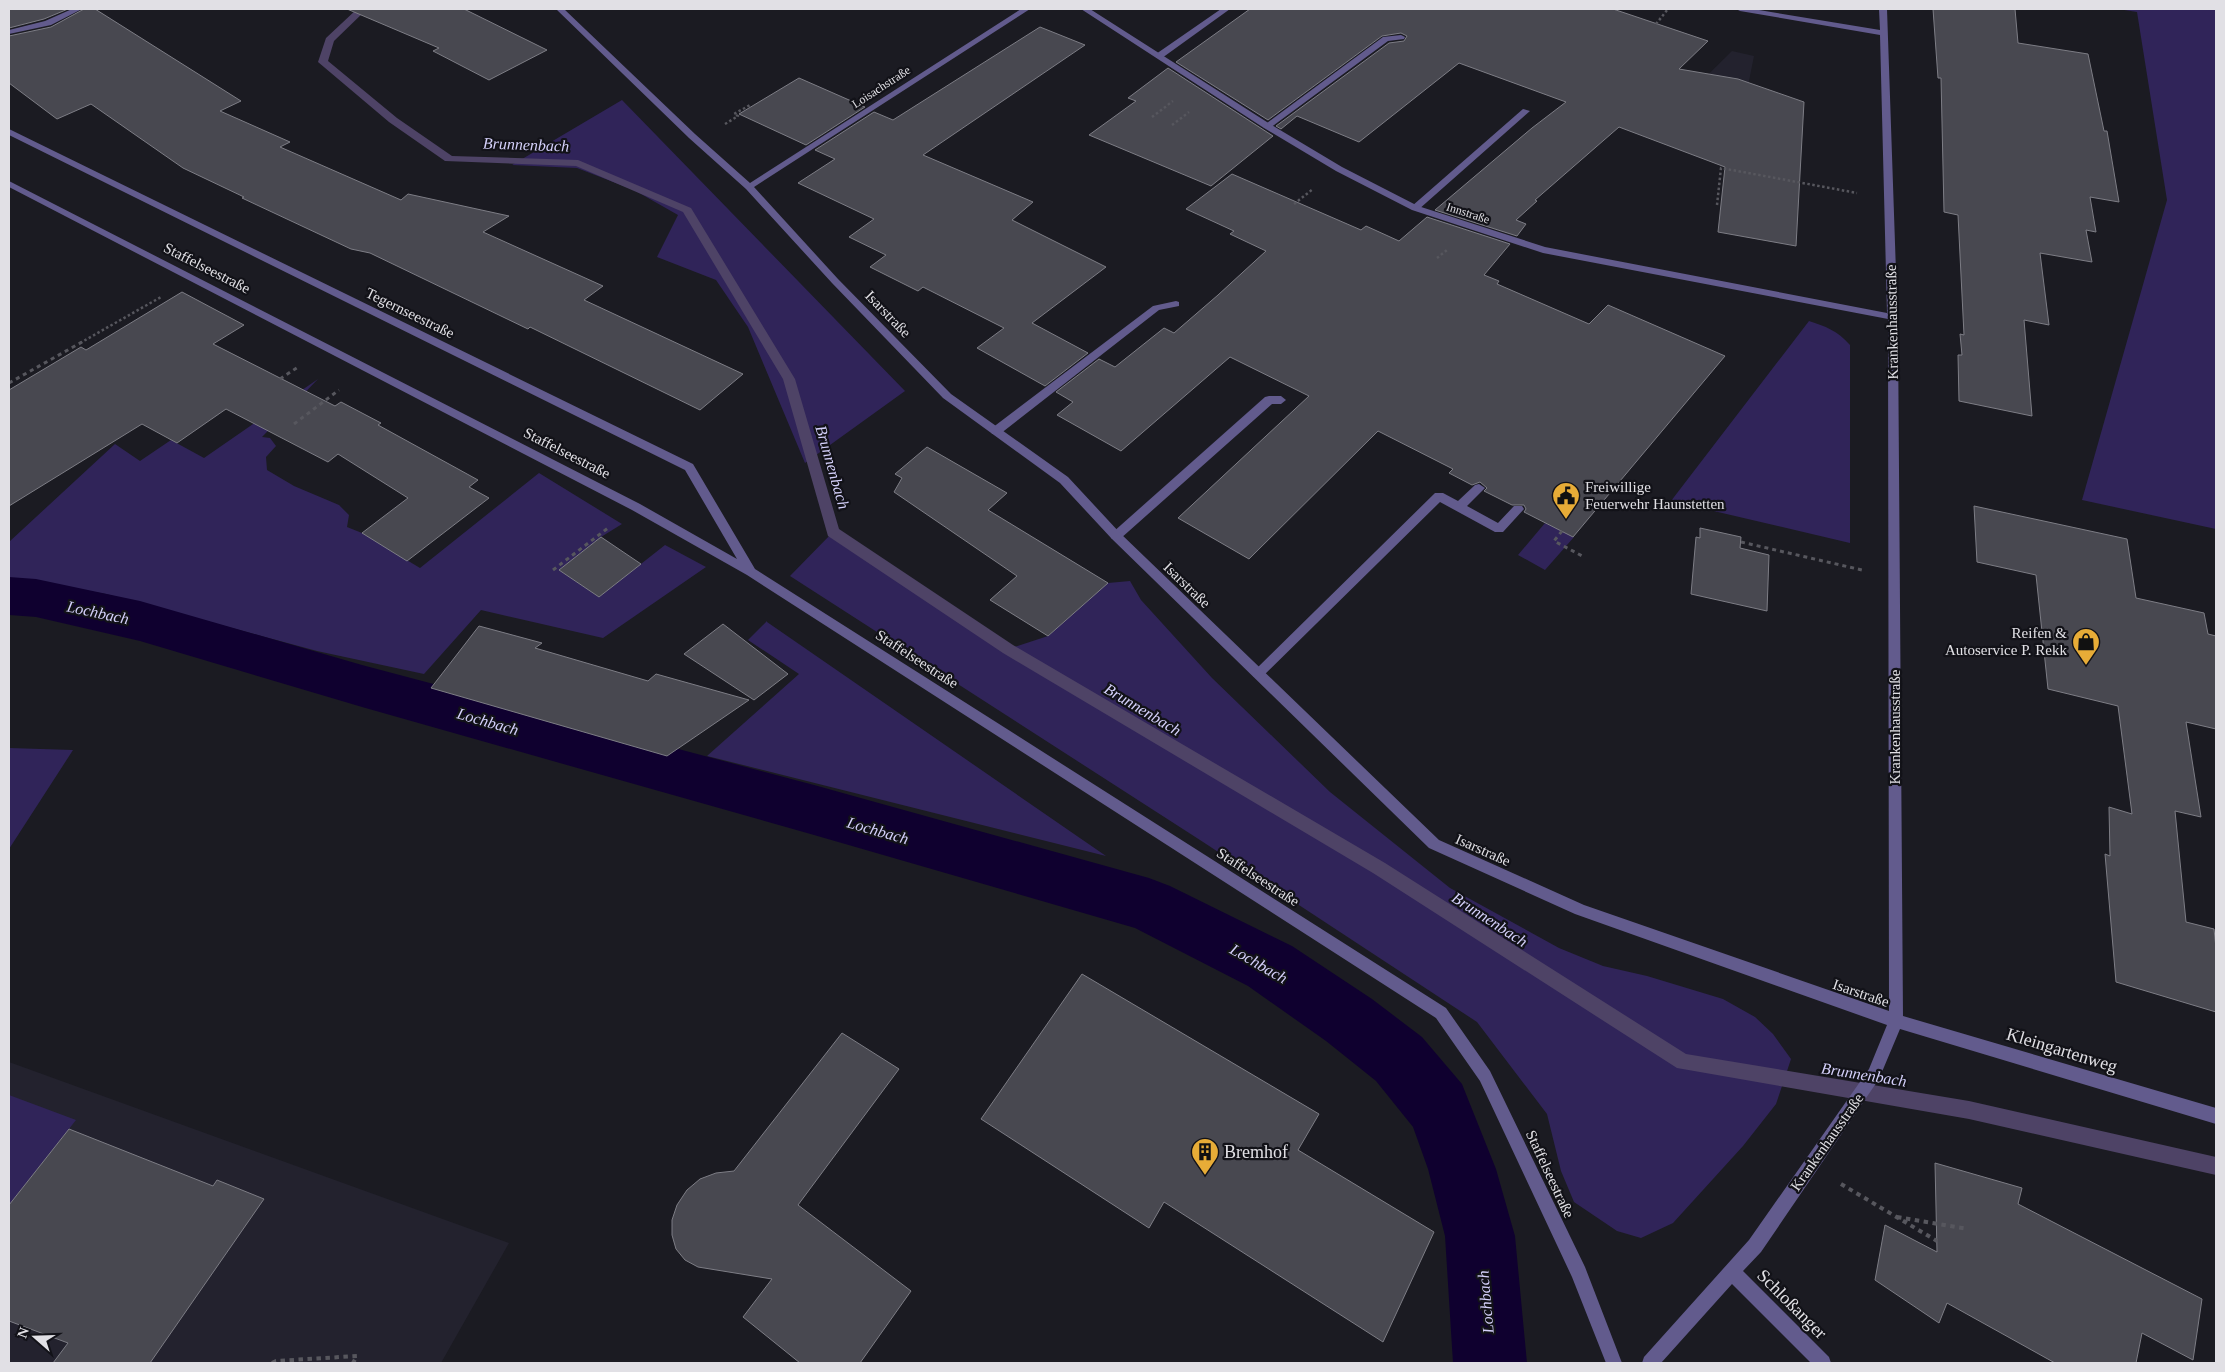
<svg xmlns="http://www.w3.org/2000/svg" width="2225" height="1372" viewBox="0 0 2225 1372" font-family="Georgia,serif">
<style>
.built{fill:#23222e}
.green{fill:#302459}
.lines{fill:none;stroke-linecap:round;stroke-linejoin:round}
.stream{fill:#4e4366;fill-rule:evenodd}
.canal{fill:#0f002f;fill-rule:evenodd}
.building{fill:#484850;stroke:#7d7d85}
.path-far2{stroke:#57575e;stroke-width:2.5;stroke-dasharray:2.5 2.5;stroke-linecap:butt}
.path-far1{stroke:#57575e;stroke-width:3;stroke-dasharray:4 4;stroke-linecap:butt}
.path{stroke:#57575e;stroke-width:4;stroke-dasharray:4.5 4.5;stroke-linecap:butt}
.service{fill:#625b8d;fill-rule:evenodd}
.minor{fill:#625b8d;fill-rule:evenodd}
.labels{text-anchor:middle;stroke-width:4.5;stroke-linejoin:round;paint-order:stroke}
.far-street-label{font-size:12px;fill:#e1e0e5;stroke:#121218}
.street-label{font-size:15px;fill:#e1e0e5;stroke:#121218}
.poi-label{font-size:15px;fill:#e1e0e5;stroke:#121218;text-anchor:start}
.water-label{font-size:16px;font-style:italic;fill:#d4d0fa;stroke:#121218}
.near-street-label{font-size:18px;fill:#e1e0e5;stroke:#121218}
.near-poi-label{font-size:18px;fill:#e1e0e5;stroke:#121218;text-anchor:start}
</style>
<rect width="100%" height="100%" fill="#1b1b22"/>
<path class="built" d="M1732 51 1754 56 1740 126 1646 136Z
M9 1062 509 1243 441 1363H9Z"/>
<path class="green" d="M2118 9H2216V529L2082 500 2167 200 2137 12Z
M622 100 905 391 805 463 748 327 716 280 657 257 678 215 634 190 577 168 512 165Z
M1809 321C1825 326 1838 331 1850 345V543L1671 501Z
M318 379 262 437 270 438 276 446 266 457 267 470 294 486 339 505 349 515 347 527 362 533 420 568 539 473 622 524 601 537 559 570 599 597 665 545 706 567 603 638 481 610 424 674 317 651 106 594 9 578V542L115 444 140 461 171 440 204 458Z
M1545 523 1574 537 1545 570 1518 555Z
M833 532 1008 649 1048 636 1108 583 1130 581 1141 600 1212 678 1330 792 1450 888 1559 948 1603 966 1647 976 1723 999 1755 1017 1773 1034 1791 1059 1776 1104 1743 1146 1673 1223 1641 1238 1617 1231 1574 1202 1561 1171 1547 1114 1477 1022 1200 840 790 576Z
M767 621V622L1106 856 707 756 799 674 748 640Z
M9 748 73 750 9 849Z
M9 1095 76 1120 9 1205Z"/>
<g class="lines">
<path class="stream" d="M357 9H367L334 41 328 61 397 118 452 156 578 160 691 208 795 379 839 529 1013 645 1385 863 1686 1054 1969 1101 2216 1157V1175L1969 1119 1677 1068 1373 873 1003 653 828 536 783 379 683 212 576 166 445 161 389 122 318 62 326 38Z"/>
<path class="canal" d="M9 577 36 579 140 601 362 665 814 785 1149 878 1170 886 1292 946 1372 999 1422 1037 1462 1084 1496 1169 1515 1236 1527 1363H1453L1445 1236 1428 1169 1413 1127 1376 1081 1326 1041 1248 986 1135 928 814 835 362 707 140 641 36 617 9 615Z"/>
</g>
<path class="building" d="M9 9H68L44 19 9 28Z
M84 9H95L241 101 220 111 290 142 280 147 401 200 408 194 509 216 483 232 603 286 584 300 743 374 700 410 530 327 528 329 370 253 351 249 242 198 244 197 183 168 91 104 57 119 9 83V36L51 27Z
M347 9H464L547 50 489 80 433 51 439 48Z
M1250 9H1613L1708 41 1679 69 1738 79 1804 102 1796 246 1718 232 1725 167 1619 127 1535 200 1537 201 1516 220 1526 224 1517 236 1435 210 1532 128 1566 102 1459 63 1359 142 1297 116 1281 129 1276 126 1389 43 1404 41 1407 36 1401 33 1382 36 1268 120 1176 62Z
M1933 9H2015L2018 43 2088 54 2104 131H2107L2119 202 2090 197 2096 232 2086 230 2092 262 2040 253 2049 325 2024 320 2032 416 1959 401 1958 355H1962L1960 334 1964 335 1958 215 1944 212 1941 78H1938Z
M1040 27 1085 45 923 155 1033 202 1012 220 1106 267 1032 323 1088 353 1045 386 977 348 1004 328 923 287 918 291 870 267 886 255 849 237 874 219 798 183 835 159 815 150 874 112 893 120Z
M1168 68 1273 136 1211 186 1089 135 1136 101 1128 98Z
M799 78 865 107 806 145 739 114Z
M1232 174 1361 230 1366 226 1399 241 1427 217 1510 244 1484 275 1499 281 1497 284 1589 324 1608 305 1725 356 1573 537 1524 512 1526 509 1524 505H1512L1484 491 1487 488 1480 482 1472 485 1449 473 1453 469 1378 431 1249 559 1178 518 1309 396 1230 357 1121 451 1057 415 1073 402 1056 392 1099 359 1115 367 1164 328 1174 333 1218 295 1266 251 1230 234 1234 231 1186 209Z
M182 292 244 325 213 344 335 406 341 402 381 423 378 425 478 480 469 487 489 498 407 561 362 533 408 498 338 454 328 462 226 409 177 443 142 424 9 506V390L81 347 86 350Z
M927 447 1007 493 988 510 1108 583 1048 636 990 600 1017 576 894 492 902 478 895 474Z
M1974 506 2127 539 2136 598 2204 613 2208 634 2216 636V729L2186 722 2201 817 2175 811 2186 922 2214 929 2216 948V1012L2116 982 2105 854 2110 856 2109 807 2132 814 2118 706 2048 689 2036 575 1977 562Z
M1700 528 1741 537 1740 548 1769 555 1767 611 1691 594 1696 537 1700 538Z
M601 537 641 564 599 597 559 570Z
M723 624 788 674 754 700 684 654Z
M479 626 542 643 535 648 648 681 656 674 749 700 667 756 431 688Z
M1082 974 1319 1114 1298 1150 1434 1232 1383 1342 1164 1202 1149 1228 981 1119Z
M842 1033 899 1069 798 1205 911 1291 860 1363H800L743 1317 772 1279 698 1267 685 1260 676 1249 672 1235V1220L677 1205 687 1190 700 1179 716 1173 734 1171Z
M69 1129 213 1186 217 1180 264 1199 150 1363H53L68 1343 9 1321V1205Z
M1935 1163 2022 1188 2018 1204 2202 1299 2193 1360 2142 1333 2136 1363H2055L1947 1303 1939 1323 1875 1280 1885 1225 1937 1252Z"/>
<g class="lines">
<path class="path-far2" d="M1656 24 1668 9
M1152 117 1173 101
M725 124 738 116 734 114 750 105
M1172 125 1189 112
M1294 204 1313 189
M1717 205 1721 168 1857 193
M1437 258 1447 250
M80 343 161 297"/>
<path class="path-far1" d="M280 379 298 367
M9 383 82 342
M294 424 339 390
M1562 531 1554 541 1584 557
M1741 542 1862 570
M553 570 608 528"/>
<path class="path" d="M1841 1184 1937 1241
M1897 1217 1968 1229
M272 1363 276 1361 357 1356 353 1363"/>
<path class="service" d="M72 9H82L51 25 9 34V30L45 21Z
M1221 9H1230L1162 58H1156V54Z
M1401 35 1405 37 1404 39 1388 41 1270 128 1263 126 1383 37Z
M1523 109 1530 111 1418 210H1412V206Z
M1176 301 1179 302V306L1159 310 1000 434H992L991 431 992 428 1153 306Z
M1269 396H1281L1286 400 1281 404H1272L1120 539H1112L1110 536 1112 533 1265 397Z
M1479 484 1485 488 1467 506 1498 523 1514 506H1522L1524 509 1503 532H1495L1440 502 1262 677H1254L1252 674 1254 671 1435 493H1443L1458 501 1475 485Z"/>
<path class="minor" d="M556 9H564L695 134 750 183 1021 9H1030L754 187 838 279 951 394 1068 477 1120 533 1439 840 1584 905 1889 1011 1888 319 1543 253 1412 210 1336 171 1264 128 1081 9H1090L1270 124 1342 167 1418 206 1545 247 1887 313 1880 35 1740 11 1736 9H1753L1880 30 1879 9H1887L1898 331 1903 1016 2216 1108V1124L1900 1029 1879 1079 1761 1252 1743 1271 1829 1357 1831 1363H1811L1732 1284 1661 1363H1642L1644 1357 1749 1240 1869 1069 1887 1025 1575 914 1429 848 1112 539 1060 483 943 398 832 283 746 189 689 138Z
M9 129 693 464 755 569 1446 1008 1490 1071 1585 1267 1622 1363H1606L1572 1277 1480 1081 1436 1018 747 575 632 510 9 187V181L640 504 737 559 685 470 9 135Z"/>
</g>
<defs>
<symbol id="civic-pin" viewBox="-11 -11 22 30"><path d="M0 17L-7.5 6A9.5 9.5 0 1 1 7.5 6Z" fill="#e7ac37" stroke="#121218"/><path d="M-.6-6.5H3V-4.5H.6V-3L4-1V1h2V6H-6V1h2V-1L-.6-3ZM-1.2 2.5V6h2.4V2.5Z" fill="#111"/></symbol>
<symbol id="shop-pin" viewBox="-11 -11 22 30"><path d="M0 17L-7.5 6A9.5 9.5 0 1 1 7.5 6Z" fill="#e7ac37" stroke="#121218"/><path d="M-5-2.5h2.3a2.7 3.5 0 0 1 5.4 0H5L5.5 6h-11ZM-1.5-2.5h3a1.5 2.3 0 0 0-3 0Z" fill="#111"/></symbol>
<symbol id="building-pin" viewBox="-11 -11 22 30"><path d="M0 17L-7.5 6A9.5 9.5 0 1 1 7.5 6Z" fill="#e7ac37" stroke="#121218"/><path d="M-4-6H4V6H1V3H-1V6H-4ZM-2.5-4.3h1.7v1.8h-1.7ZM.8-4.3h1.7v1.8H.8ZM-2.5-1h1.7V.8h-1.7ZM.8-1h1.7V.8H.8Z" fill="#111"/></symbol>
</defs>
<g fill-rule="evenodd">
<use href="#civic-pin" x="1550" y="480" width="32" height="43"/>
<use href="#shop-pin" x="2070" y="626" width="32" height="43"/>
<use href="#building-pin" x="1189" y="1136" width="32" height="43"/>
</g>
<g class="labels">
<g class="far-street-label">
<text transform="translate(881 87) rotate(-33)" y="4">Loisachstraße</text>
<text transform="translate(1468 213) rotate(18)" y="4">Innstraße</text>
</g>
<g class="street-label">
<text transform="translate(207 268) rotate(27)" y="5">Staffelseestraße</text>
<text transform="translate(410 313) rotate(26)" y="5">Tegernseestraße</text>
<text transform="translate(888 314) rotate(46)" y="5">Isarstraße</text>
<text transform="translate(1892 322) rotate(-91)" y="5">Krankenhausstraße</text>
<text transform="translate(567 453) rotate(27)" y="5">Staffelseestraße</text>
<text transform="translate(1187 585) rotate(44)" y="5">Isarstraße</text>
<text transform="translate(917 659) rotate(33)" y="5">Staffelseestraße</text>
<text transform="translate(1895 727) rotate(-90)" y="5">Krankenhausstraße</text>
<text transform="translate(1483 850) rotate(24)" y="5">Isarstraße</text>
<text transform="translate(1258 877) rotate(33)" y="5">Staffelseestraße</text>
<text transform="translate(1861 993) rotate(19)" y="5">Isarstraße</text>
<text transform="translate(1827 1142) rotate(-55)" y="5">Krankenhausstraße</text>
<text transform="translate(1550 1174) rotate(65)" y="5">Staffelseestraße</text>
</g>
<g class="poi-label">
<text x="1585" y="492">Freiwillige<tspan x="1585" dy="17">Feuerwehr Haunstetten</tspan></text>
<text x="2067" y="638" text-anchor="end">Reifen &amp;<tspan x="2067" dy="17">Autoservice P. Rekk</tspan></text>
</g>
<g class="water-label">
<text transform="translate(526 144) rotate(2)" y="6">Brunnenbach</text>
<text transform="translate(833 467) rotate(74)" y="6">Brunnenbach</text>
<text transform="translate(98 612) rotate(12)" y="6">Lochbach</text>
<text transform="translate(1143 709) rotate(31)" y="6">Brunnenbach</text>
<text transform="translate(488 721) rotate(16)" y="6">Lochbach</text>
<text transform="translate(878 830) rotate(16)" y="6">Lochbach</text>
<text transform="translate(1490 919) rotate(33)" y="6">Brunnenbach</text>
<text transform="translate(1259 963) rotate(30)" y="6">Lochbach</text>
<text transform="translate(1864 1074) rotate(9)" y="6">Brunnenbach</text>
<text transform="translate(1485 1302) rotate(-95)" y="6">Lochbach</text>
</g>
<g class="near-street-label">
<text transform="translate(2062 1050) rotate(17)" y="6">Kleingartenweg</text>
<text transform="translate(1792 1304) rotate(45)" y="6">Schloßanger</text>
</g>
<g class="near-poi-label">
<text x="1224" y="1158">Bremhof</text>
</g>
</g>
<rect width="2225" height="1372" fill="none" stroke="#e1e0e5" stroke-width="20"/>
<g transform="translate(35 1337) rotate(290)" stroke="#121218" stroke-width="4" paint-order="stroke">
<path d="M0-4L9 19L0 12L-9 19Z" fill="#e1e0e5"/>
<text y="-8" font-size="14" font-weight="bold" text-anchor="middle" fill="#e1e0e5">N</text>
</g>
</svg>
